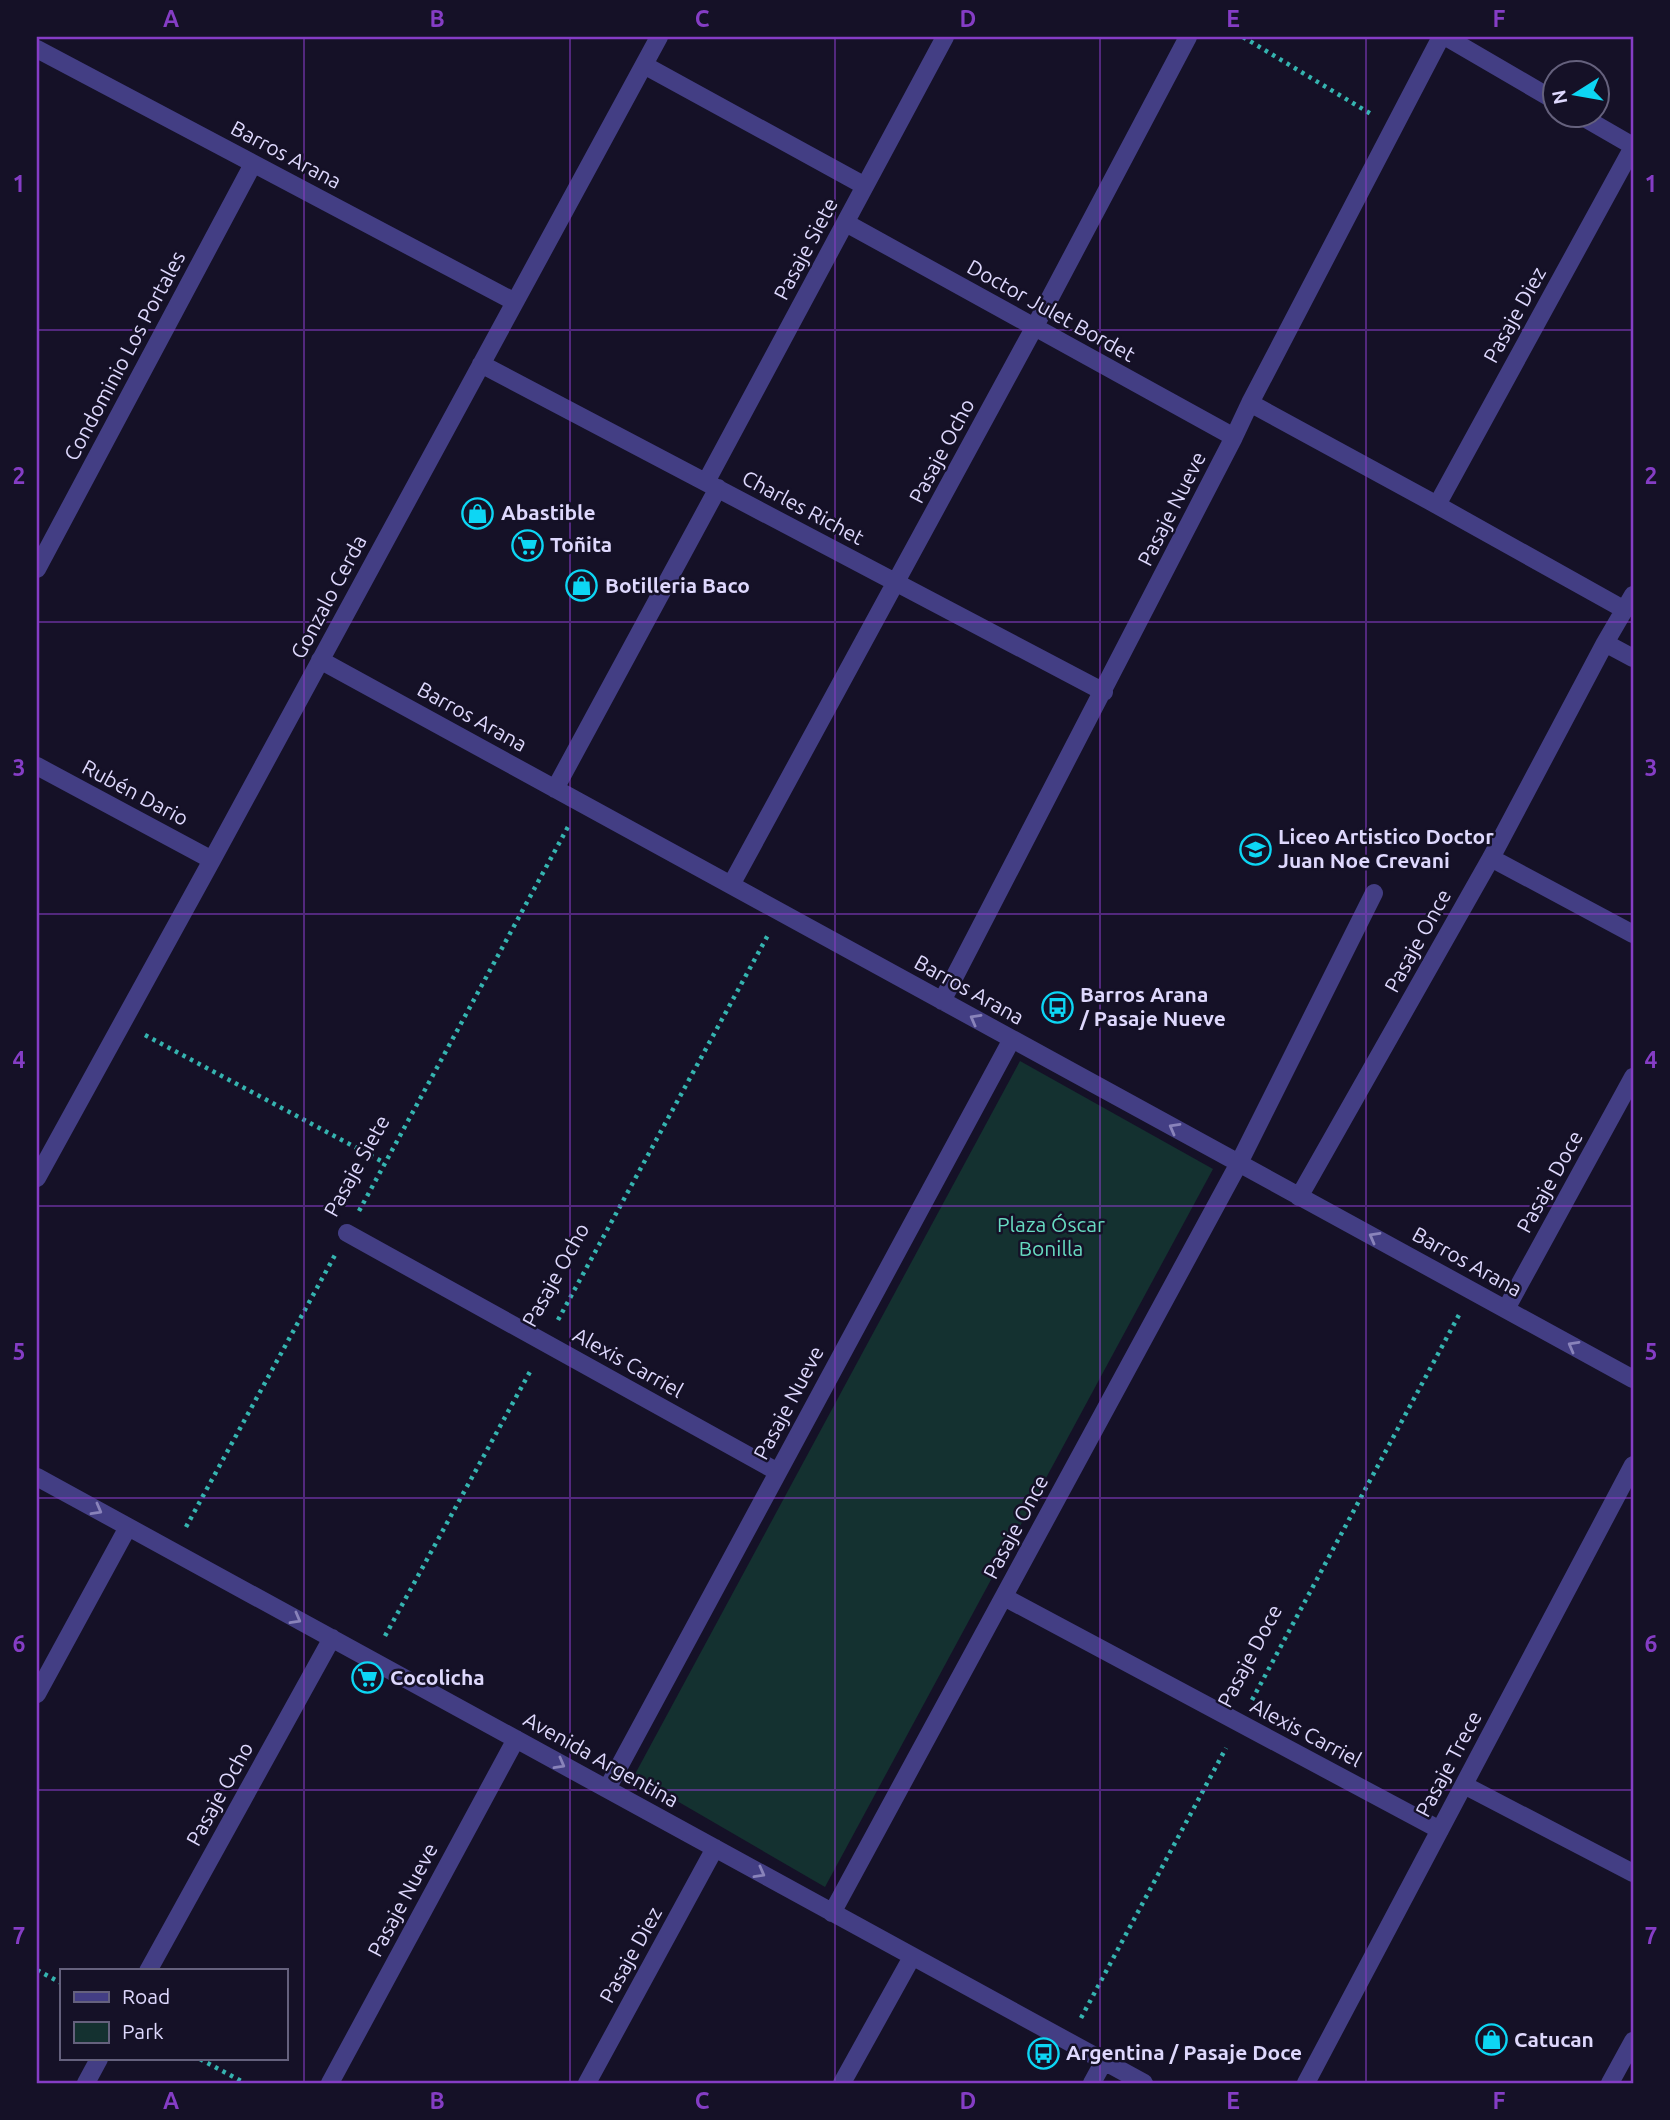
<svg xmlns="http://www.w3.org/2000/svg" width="1670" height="2120" viewBox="0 0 1670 2120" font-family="Ubuntu,sans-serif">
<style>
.green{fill:#143130}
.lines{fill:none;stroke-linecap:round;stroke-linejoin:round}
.path{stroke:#35b4b0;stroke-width:4.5;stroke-dasharray:3.5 5;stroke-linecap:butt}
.minor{stroke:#433e84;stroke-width:18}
.oneway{stroke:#8983ba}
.grid{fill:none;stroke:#853dc5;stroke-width:2;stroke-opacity:0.55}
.labels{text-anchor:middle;stroke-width:5;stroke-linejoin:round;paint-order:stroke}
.street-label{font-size:21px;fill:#ded8fd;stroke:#151127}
.poi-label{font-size:21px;font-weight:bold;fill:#ded8fd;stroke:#151127;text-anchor:start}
.park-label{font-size:21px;fill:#67dbc1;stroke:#151127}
.neatline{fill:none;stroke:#853dc5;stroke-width:2.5}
.grid-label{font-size:23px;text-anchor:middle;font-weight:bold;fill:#853dc5}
</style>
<rect width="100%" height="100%" fill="#151127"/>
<path class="green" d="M1020 1061 1213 1169 825 1887 634 1776Z"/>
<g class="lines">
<path class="path" d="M1243 37 1371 114
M145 1035 385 1163
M359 1211 569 825
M558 1320 768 935
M186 1527 335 1255
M385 1636 532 1368
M1252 1700 1460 1313
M37 1970 61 1983
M1081 2018 1226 1748
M200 2059 245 2083"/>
<path class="minor" d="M1446 37 1554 100
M37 49 515 302
M644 65 865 186
M1581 116 1633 146
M846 223 1234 437
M481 364 1104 692
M1250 403 1437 505 1625 610
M706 482 945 37
M1437 505 1633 147
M37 569 253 164
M1605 643 1633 658
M320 660 1633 1379
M37 766 212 860
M555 789 718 488
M1491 858 1633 934
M731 885 1034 328 1188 37
M942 1001 1234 437 1250 403 1441 37
M37 1178 212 860 659 37
M1299 1197 1491 858 1605 643 1633 595
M347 1233 778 1472
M1506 1309 1633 1077
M37 1477 1144 2083
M1004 1597 1440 1830
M37 1694 128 1527
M1464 1785 1633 1873
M607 1789 1012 1039
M832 1913 1239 1163 1374 893
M148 1971 332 1638
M86 2083 99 2059
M330 2083 516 1739
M587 2083 715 1848
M842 2083 912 1957
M1092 2083 1104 2061
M1306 2083 1633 1465
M1610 2083 1633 2041"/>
</g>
<defs><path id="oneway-chevron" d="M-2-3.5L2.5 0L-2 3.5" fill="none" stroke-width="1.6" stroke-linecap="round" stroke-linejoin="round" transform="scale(1.75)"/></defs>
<g class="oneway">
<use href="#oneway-chevron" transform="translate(975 1019) rotate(-151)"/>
<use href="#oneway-chevron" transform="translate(1174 1128) rotate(-151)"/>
<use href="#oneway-chevron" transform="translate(1374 1237) rotate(-151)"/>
<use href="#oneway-chevron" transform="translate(1573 1346) rotate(-151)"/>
<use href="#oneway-chevron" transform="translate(97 1510) rotate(29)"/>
<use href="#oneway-chevron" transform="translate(296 1619) rotate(29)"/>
<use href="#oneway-chevron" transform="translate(560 1764) rotate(29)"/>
<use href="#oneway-chevron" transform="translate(760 1873) rotate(29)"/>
</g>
<path class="grid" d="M304 37V2083M570 37V2083M835 37V2083M1100 37V2083M1366 37V2083M37 330H1633M37 622H1633M37 914H1633M37 1206H1633M37 1498H1633M37 1790H1633"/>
<defs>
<symbol id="shop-ring" viewBox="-11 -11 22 22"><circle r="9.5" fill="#151127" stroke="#0dd6f4" stroke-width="1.5"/><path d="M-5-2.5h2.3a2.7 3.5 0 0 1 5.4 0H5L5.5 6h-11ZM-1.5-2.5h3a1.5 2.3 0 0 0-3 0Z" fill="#0dd6f4"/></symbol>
<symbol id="supermarket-ring" viewBox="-11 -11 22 22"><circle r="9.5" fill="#151127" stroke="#0dd6f4" stroke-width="1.5"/><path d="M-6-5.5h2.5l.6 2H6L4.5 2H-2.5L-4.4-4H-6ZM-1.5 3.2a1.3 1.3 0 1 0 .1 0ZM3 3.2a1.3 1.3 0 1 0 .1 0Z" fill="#0dd6f4"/></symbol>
<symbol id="school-ring" viewBox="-11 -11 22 22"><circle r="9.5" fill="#151127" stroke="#0dd6f4" stroke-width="1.5"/><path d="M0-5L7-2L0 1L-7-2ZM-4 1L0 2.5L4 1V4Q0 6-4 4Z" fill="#0dd6f4"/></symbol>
<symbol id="bus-ring" viewBox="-11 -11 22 22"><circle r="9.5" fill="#151127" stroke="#0dd6f4" stroke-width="1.5"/><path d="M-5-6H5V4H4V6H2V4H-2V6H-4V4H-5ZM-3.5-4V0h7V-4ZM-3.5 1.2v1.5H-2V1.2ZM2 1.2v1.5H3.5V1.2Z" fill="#0dd6f4"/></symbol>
</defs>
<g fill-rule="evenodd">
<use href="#shop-ring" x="460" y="496" width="35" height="35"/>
<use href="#supermarket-ring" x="510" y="528" width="35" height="35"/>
<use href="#shop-ring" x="564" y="568" width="35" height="35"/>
<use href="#school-ring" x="1238" y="832" width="35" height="35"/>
<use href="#bus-ring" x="1040" y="990" width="35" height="35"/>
<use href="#supermarket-ring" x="350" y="1660" width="35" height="35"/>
<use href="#shop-ring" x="1474" y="2022" width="35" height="35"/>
<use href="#bus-ring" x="1026" y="2036" width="35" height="35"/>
</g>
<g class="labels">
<g class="street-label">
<text transform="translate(286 155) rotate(28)" y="7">Barros Arana</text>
<text transform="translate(806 249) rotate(-62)" y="7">Pasaje Siete</text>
<text transform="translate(1051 311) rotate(29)" y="7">Doctor Julet Bordet</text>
<text transform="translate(1515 315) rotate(-61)" y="7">Pasaje Diez</text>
<text transform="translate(125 356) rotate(-62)" y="7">Condominio Los Portales</text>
<text transform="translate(942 451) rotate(-62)" y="7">Pasaje Ocho</text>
<text transform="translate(803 508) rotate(28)" y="7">Charles Richet</text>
<text transform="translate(1172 509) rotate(-63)" y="7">Pasaje Nueve</text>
<text transform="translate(329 597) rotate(-62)" y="7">Gonzalo Cerda</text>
<text transform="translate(472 717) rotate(29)" y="7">Barros Arana</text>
<text transform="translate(135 793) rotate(28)" y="7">Rubén Dario</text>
<text transform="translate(1418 941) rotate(-61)" y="7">Pasaje Once</text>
<text transform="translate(969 990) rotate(29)" y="7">Barros Arana</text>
<text transform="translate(357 1166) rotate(-61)" y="7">Pasaje Siete</text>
<text transform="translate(1550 1182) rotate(-61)" y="7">Pasaje Doce</text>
<text transform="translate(1467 1262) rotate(29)" y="7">Barros Arana</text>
<text transform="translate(556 1275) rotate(-61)" y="7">Pasaje Ocho</text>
<text transform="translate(628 1363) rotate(29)" y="7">Alexis Carriel</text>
<text transform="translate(789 1403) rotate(-62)" y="7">Pasaje Nueve</text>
<text transform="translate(1016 1527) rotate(-62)" y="7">Pasaje Once</text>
<text transform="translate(1250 1656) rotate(-62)" y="7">Pasaje Doce</text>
<text transform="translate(1306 1733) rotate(28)" y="7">Alexis Carriel</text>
<text transform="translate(601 1760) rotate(29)" y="7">Avenida Argentina</text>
<text transform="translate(1449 1764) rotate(-62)" y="7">Pasaje Trece</text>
<text transform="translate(220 1794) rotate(-61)" y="7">Pasaje Ocho</text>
<text transform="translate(403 1900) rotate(-62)" y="7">Pasaje Nueve</text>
<text transform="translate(631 1955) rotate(-61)" y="7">Pasaje Diez</text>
</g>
<g class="poi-label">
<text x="501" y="520">Abastible</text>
<text x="550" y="552">Toñita</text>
<text x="605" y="593">Botilleria Baco</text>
<text x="1278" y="844">Liceo Artistico Doctor<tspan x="1278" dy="24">Juan Noe Crevani</tspan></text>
<text x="1080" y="1002">Barros Arana<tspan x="1080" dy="24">/ Pasaje Nueve</tspan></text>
<text x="390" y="1685">Cocolicha</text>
<text x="1514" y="2047">Catucan</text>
<text x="1066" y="2060">Argentina / Pasaje Doce</text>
</g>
<g class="park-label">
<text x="1051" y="1232">Plaza Óscar<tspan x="1051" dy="24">Bonilla</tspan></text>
</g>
</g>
<rect width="1670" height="2120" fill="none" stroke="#151127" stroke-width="77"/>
<rect x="60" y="1969" width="228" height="91" fill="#151127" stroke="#65617d" stroke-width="2"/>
<rect x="74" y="1992" width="35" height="10" fill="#433e84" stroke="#65617d" stroke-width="2"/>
<text x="122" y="2004" font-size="21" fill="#ded8fd">Road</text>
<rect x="74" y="2022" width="35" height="21" fill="#143130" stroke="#65617d" stroke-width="2"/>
<text x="122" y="2039" font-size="21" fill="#ded8fd">Park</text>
<g transform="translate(1576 94) rotate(259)"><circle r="33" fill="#151127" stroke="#65617d" stroke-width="2"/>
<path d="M0-5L12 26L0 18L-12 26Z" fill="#0dd6f4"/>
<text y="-10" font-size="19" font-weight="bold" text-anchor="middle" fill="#ded8fd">N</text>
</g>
<rect x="38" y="38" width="1594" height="2044" class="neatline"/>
<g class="grid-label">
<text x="171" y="27">A</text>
<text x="437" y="27">B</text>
<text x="702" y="27">C</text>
<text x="968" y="27">D</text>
<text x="1233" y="27">E</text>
<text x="1499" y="27">F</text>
<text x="19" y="192">1</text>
<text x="1651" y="192">1</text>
<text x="19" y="484">2</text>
<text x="1651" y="484">2</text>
<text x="19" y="776">3</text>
<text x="1651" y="776">3</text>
<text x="19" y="1068">4</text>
<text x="1651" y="1068">4</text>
<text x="19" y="1360">5</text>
<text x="1651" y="1360">5</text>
<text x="19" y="1652">6</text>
<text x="1651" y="1652">6</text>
<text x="19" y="1944">7</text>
<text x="1651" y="1944">7</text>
<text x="171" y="2109">A</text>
<text x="437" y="2109">B</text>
<text x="702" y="2109">C</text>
<text x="968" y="2109">D</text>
<text x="1233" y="2109">E</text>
<text x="1499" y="2109">F</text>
</g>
</svg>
